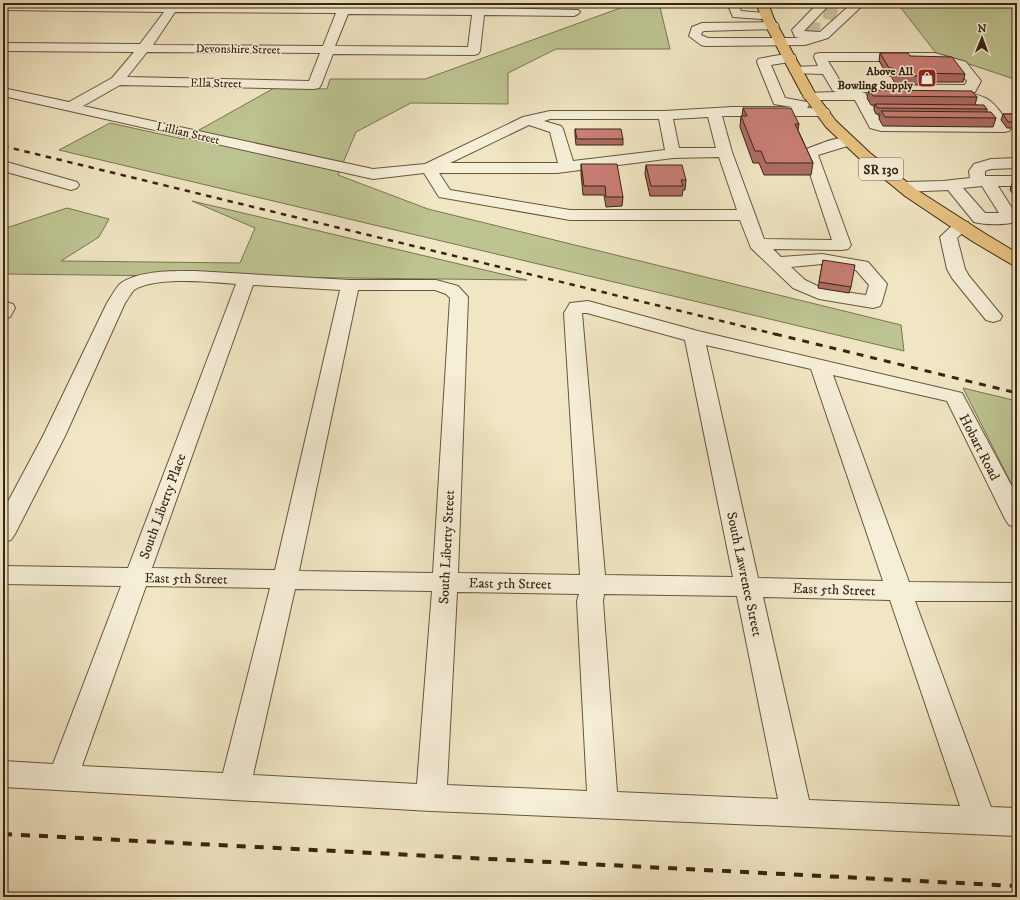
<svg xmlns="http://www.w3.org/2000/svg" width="1020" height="900" viewBox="0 0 1020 900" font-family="'IM FELL DW Pica',serif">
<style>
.green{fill:#bdc492;stroke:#7a7552}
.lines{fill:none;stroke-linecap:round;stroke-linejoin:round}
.minor-tunnel{stroke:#ccc09f;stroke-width:13;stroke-dasharray:13 6;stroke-linecap:butt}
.minor-casing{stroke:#66563e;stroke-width:2}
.major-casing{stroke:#372611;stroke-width:2}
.minor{fill:#f6efd8;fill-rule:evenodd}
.major{fill:#e8c382;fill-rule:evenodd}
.rail-far2{stroke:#372611;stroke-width:2.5;stroke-dasharray:5.5 5.5;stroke-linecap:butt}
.rail-far1{stroke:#372611;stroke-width:3;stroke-dasharray:7 7;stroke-linecap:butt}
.rail{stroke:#372611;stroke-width:4;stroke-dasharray:9 9;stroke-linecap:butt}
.wall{fill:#ad6c65;stroke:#372611}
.building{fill:#c97e76;stroke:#372611}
.labels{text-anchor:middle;stroke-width:3;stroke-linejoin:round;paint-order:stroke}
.far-street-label{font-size:12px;fill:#372611;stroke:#f6efd8}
.far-poi-label{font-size:12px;font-weight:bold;fill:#372611;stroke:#f6efd8;text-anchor:end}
.shield{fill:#f6efd8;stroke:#70624d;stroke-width:1}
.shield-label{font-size:13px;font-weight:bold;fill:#372611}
.street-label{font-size:14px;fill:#372611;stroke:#f6efd8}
</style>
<rect width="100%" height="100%" fill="#f1e6c3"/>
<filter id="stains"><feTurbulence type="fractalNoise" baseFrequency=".005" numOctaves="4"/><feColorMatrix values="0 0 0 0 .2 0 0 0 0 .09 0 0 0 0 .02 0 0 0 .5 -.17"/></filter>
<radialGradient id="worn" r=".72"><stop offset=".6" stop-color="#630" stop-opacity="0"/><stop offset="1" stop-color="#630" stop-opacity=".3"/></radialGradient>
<path class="green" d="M634 3H659L670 49H556L508 73V104L411 103 356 132 338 175 428 209 901 325 904 351 59 150 110 123 183 139 276 87 327 89 330 79H425Z
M897 3H1017V80L936 53Z
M192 201 527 280 3 274V229L67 208 109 219 99 237 61 261 240 263 255 228Z
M963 388 1017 401V495Z"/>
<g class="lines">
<path class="minor-tunnel" d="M824 12 838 15
M807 27 821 30"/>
<defs>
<path id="minor" d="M170 3H182L180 5 339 6 340 3H352L350 7 473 8V3H485L484 8 578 10 580 12 578 14 574 16 484 15 480 51 478 54 474 55 333 54 321 85 319 88 314 89 120 85 83 106 373 169 425 164 523 117 550 111H665L732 107H792L774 104 757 62 758 59C769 57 784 53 795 55L796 58 795 61 771 65 785 98 807 102 809 105 807 108 828 109 830 112 828 115 823 116H722L732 152 764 239 832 240 805 159 801 153 804 150C817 145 841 134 854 138L856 141 854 144 818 155 851 245 848 249 842 250 773 249 781 257 822 254 868 262 887 284 882 302 880 306 873 308 819 299 793 288 751 248 740 220H570L439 197 424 173 373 179 3 96V88L69 102 112 78 134 52 3 51V43L140 44 164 12 3 10V4L169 5ZM175 12 336 13 323 46 153 45ZM348 14 472 15 468 47 335 46ZM147 52 320 53 309 81 127 77ZM708 117 716 148H679L673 119ZM550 119H659L665 150 573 161 563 129 561 126 544 121ZM529 125 550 132 558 163H450ZM719 157 737 210H570L450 190 439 173H557L673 158ZM822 264 856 270 869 285 866 295 824 289 805 280 791 267Z
M727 3H737L741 11 765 13 767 15 765 17 761 19 733 17Z
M818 3H831L804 31 820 32 850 5 849 3H861L862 6 828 38 805 45 705 46 701 45 689 36 692 27 702 23 773 22 777 23 779 26 777 29 704 31 702 32 701 35 708 38H800L795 37 792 30Z
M820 53H935L966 62 981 81 975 92 954 93C989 93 993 100 1011 128L1009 131 1004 132 881 131 870 128 855 100H810L805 99 803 96 805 93 837 92 833 91 823 74 791 73 789 70 791 67 818 66 814 57 815 54ZM828 61H934L956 68 967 81 965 85 842 84ZM861 92 952 93 947 94 945 97 947 100C975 107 975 94 994 124L882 123 867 96 865 93Z
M1017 158V168L991 169 985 171V176H1017V186H998L1017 216 1016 222C1004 225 986 225 974 222L948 190 904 192 898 190 896 187 898 184 904 182 943 181 970 178 969 171 974 164 991 159ZM982 186 999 213H985L963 188Z
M3 161 77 182 79 185 77 188 71 190 3 171Z
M962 221 968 222 970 226 957 238 965 269 969 276 1002 316 1000 320 993 322 986 320 952 278 947 269 940 237 956 222Z
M195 271 350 280H436L458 286 468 297 458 573 580 575 564 313 570 303 588 301 698 331 962 393 1017 496V527L1009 525 1005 519 947 401 833 375 909 582 1017 583V601H915L991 807 1017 808V836L431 811 3 787V761L53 764 121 586 3 584V566L128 568 236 284C211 282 155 276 134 290 131 293 128 299 125 303L65 436 15 534 11 540 3 542V511L43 436 107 303C111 297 116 287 121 283 140 270 174 271 195 271ZM253 285 340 290 275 570 152 568ZM358 290H435L446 294 450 298 433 573 299 571ZM582 313H587L685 340 733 577 605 575ZM706 345 811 369 883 581 758 578ZM146 586 270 588 223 773 82 766ZM295 589 432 591 417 784 253 775ZM457 592 579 594 577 601 587 791 447 785ZM604 594 737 596 778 799 617 792 603 601ZM763 597 890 600 960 806 809 800Z
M6 302 13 304 15 308 10 317 3 319V303Z"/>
<path id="major" d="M3 3H12L7 8 3 9Z
M756 3H768L774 19 815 93 836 121 870 153 917 190 984 233 1017 253V265L1011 264 972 241 905 196 860 159 826 127 802 94 762 19Z"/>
</defs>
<use href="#minor" class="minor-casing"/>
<use href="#major" class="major-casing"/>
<use href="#minor" class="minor"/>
<use href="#major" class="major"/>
<path class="rail-far2" d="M3 146 779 335"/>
<path class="rail-far1" d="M775 334 1017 393"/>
<path class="rail" d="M3 834 1017 886"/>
</g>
<path class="wall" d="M880 53 910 56 965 74 963 82H919V85H896L891 76H888L879 61Z
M869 90 977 97 975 105 987 109V112L996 118 993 127 883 126 879 119 880 114H876L874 110 875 105H871L867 98Z
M743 108 799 124 798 130 813 163 811 175H764L759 163H753L740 127 741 116H742Z
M1003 114H1017V128H1007L1001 120Z
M575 129 623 139V145H576L575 135Z
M581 164 623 197 622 206 606 207 604 195H583L581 174Z
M646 165 686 180 685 190H683L682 196H650L645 174Z
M1014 177H1017V200L1010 190Z
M823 260 851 287 849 293 818 288Z"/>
<path class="building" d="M880 53H908L910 56 952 57 965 74 919 73 921 76H898L893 68H889Z
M869 90 972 91 977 97 873 96Z
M875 104 984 105 987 109 878 108Z
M743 108H791L799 124H795L813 163H766L761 151H755L741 116H747Z
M881 111 991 112 996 118 885 117Z
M1003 114H1017V122H1008Z
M575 129H621L623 139H577Z
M581 164H617L623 197H606L605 186H584Z
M646 165H682L686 180H681L683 186H651Z
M1014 177H1017V181Z
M823 260 855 265 851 287 819 282Z"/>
<defs>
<symbol id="shop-square" viewBox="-11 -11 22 22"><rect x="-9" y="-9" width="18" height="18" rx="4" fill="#8f2418" stroke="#f6efd8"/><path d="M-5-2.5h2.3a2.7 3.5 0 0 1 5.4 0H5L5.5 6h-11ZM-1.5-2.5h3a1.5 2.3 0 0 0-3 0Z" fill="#fff"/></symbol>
</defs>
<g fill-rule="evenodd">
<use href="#shop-square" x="916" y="67" width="22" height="22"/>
</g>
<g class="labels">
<g class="far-street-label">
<text transform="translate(238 49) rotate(1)" y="4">Devonshire Street</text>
<text transform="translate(216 83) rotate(1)" y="4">Ella Street</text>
<text transform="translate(188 133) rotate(13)" y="4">Lillian Street</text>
</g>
<g class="far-poi-label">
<text x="913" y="75">Above All<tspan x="913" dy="14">Bowling Supply</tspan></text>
</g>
<rect class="shield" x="859" y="158" width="44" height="22" rx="3"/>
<g class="shield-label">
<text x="881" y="174">SR 130</text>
</g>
<g class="street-label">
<text transform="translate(980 447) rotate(63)" y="5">Hobart Road</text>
<text transform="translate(162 506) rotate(-70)" y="5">South Liberty Place</text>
<text transform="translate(446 547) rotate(-87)" y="5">South Liberty Street</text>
<text transform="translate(745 574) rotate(78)" y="5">South Lawrence Street</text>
<text transform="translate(186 578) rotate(1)" y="5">East 5th Street</text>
<text transform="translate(510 583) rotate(1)" y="5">East 5th Street</text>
<text transform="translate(834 589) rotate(2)" y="5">East 5th Street</text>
</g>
</g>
<rect width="1020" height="900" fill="none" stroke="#f1e6c3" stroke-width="16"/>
<rect x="4" y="4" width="1012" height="892" fill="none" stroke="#372611" stroke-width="2"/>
<rect x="8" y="8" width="1004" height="884" fill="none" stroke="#372611"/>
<g transform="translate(982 38) rotate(1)" stroke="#f6efd8" stroke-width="3" paint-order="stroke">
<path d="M0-3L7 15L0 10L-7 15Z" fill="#372611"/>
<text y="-6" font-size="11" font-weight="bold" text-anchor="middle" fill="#372611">N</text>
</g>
<rect width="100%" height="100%" filter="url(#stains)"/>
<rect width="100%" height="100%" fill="url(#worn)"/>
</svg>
